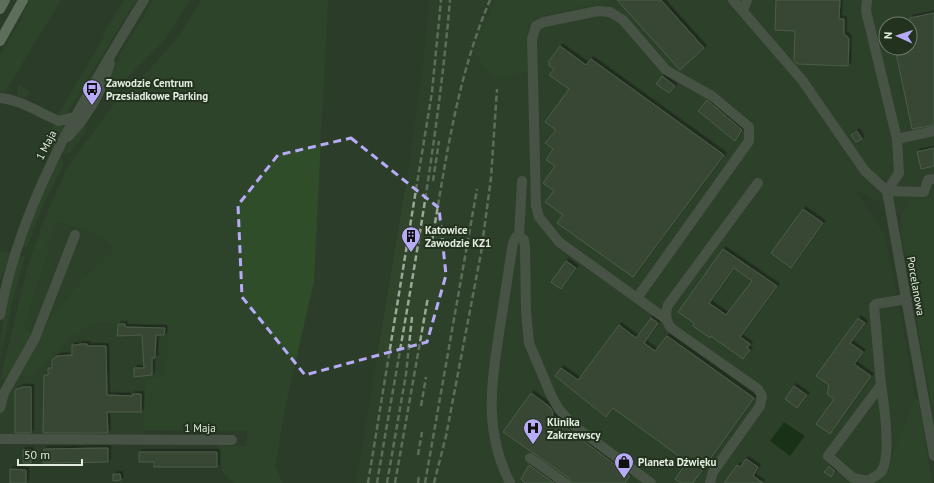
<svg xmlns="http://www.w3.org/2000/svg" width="934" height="483" viewBox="0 0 934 483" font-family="'PT Sans',sans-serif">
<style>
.built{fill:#30452b;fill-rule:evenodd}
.green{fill:#304d2a}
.water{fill:#042500}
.building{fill:#445540;stroke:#71846d;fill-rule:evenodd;filter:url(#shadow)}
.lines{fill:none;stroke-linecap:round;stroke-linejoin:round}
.minor{stroke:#697167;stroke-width:10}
.major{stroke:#99aa95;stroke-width:10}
.rail{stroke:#9ba898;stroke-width:2.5;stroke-dasharray:6 3;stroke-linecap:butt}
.marked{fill:none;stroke:#b7abf8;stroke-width:3;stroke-dasharray:8 5;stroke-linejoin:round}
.labels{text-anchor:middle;stroke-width:4;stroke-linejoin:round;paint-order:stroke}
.poi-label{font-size:11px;font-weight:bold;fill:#e1ebde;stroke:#22321f;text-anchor:start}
.street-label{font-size:11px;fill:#e1ebde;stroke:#22321f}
</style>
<defs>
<filter id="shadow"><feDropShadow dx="2.5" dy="-2.5" stdDeviation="0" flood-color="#0009"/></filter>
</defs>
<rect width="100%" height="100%" fill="#2c3d29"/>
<path class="built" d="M429 0H934V198L926 197 905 206 901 214 855 189 884 234 899 305 915 398 881 483H356L410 160 424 57ZM886 24H910V48H886Z
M57 221 99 236 117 248 84 278 46 323 38 337 24 328 49 250 45 248Z
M94 323 167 325 166 377 145 379 143 436 0 434V396L18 375 30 378 63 342Z"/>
<path class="green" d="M30 0H61L5 92H0V56L24 15 22 14Z
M124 0H136L66 115 56 118 104 37 102 36Z
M153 0H190L165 40 116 89 112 91 106 88 120 54Z
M201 0H328L314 281 286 404 275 467 283 483H235L223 473 217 445 246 446 247 431 143 430 145 379 166 376 167 325 94 323 63 343 30 378 18 375 46 323 84 278 116 248 99 236 58 221 45 248 49 250 24 328 34 335 7 381 0 380 27 269 44 220 68 166 114 104 150 69 179 36Z
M495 0H601L602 1 546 15 528 24 526 41 528 72 494 78 474 53Z
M20 85 30 92 26 98 18 96 17 90Z
M85 123 86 131 69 154 62 153Z
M54 124 65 126 53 149 48 146 47 142Z
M59 158 63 159V165L43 205 27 247H23L40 198Z
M926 197 934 198V419L900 227 901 214 909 201Z
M0 251 11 253 0 280Z
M20 255 25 257 11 306 0 360C0 324 9 289 20 255Z
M915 398 919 401 932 483H881Z"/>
<path class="water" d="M784 422 805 436 790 456 770 441Z"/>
<path class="building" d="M617 0H661L704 48 680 70Z
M776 0H840L839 19H844V35L847 36 849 39 848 66 797 64 794 60 795 31 775 30Z
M934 13V125L912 129 895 48H910V18Z
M560 46 586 65 591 59 724 155 633 277 557 223 563 215 545 202 554 191 543 183 555 166 546 160 553 149 545 143 556 130 545 122 569 89 549 75 554 69 549 66V61Z
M662 76 675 86 669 93 656 84Z
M707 100 742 130 735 141 698 111Z
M857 131 862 139 856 142 851 135Z
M934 148V166L921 169 917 152Z
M803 209 823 223 791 268 771 253Z
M723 249 777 286 740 337 750 344 747 348 750 350 743 359 711 336 710 338 693 326 694 323 678 312ZM734 268 752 281 726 315 709 303Z
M566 261 576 268 561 289 551 282Z
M651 318 658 323 644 343 655 351 667 336 754 398 693 483H681L675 479 687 462 613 408 606 417 555 376 561 368 578 380 619 325 636 338Z
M858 318 865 323 850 343 863 352 854 364 871 376 830 434 816 424 834 399 827 394 829 385 816 376Z
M118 324H125V327L165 328 164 335H156L155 358H152V375L134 377V368H144L142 335 117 336Z
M79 344H87V346H106L107 395 133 396 132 394H141V412H107L108 433H43L44 375H48V368H52V360L57 356 72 355V345H79Z
M794 386 807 395 797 408 785 399Z
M22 387H31V433H15V390Z
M531 393 550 407 553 413 552 415 569 430 630 476 625 483H571L569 478 503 432Z
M108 448V462L43 463 44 449Z
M23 450H31V463H23Z
M139 452H217V467H154V462H139Z
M746 459 758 467 753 476 763 483H724L737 465 740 467Z
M529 465 554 483H525L521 479Z
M829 466 835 471 831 477 824 472Z
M10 469 26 470V483H10Z
M113 474H120L121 480 113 481Z"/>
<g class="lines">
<path class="minor" d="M733 0 802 80 865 171 887 191 924 192 928 180 934 179
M867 0 866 11 897 139 899 173 887 191
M743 11 747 0
M0 98C22 100 39 113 59 121L74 117
M68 137C89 114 101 93 110 63
M897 139 934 131
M887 191 934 456
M519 236 522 181
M637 298 749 141V127L712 96 666 70 623 20 610 12 598 11 544 22 536 26 532 39 536 206 539 217 559 242 666 319
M0 315C21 199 84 99 144 0
M881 385C884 404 892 456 881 472 878 475 872 478 868 481L853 478 828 456 881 385 874 306 876 304 907 299
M0 408 4 393 35 338 75 235
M0 439 232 440
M530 458 565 483
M510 483C484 431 491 388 499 333 504 303 508 273 513 243L516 237 519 236 524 240 525 247 526 311 529 343 551 395 558 408 573 425 651 483
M710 483 713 472 760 406 762 396 758 389 671 328C665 320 665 313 668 305L758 183"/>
<path class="major" d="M0 9 5 0
M0 41 23 0"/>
<path class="rail" d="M433 181 439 141
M432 241C446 159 457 77 490 0
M421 406 426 377
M418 455 422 432
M368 483 432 92 441 0
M377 483C404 323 436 162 450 0
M387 483 406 374 412 317
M395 483 428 297
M418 483 419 475
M425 483 477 189
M434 483 446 436 481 253 491 178 497 89"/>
</g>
<path d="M0 0H934V483H0ZM351 138 439 208 446 275 427 342 305 375 242 297 238 205 278 155Z" fill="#2c3d29" fill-opacity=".55" fill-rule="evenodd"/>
<path class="marked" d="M351 138 439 208 446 275 427 342 305 375 242 297 238 205 278 155Z"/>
<defs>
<symbol id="bus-pin" viewBox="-11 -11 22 30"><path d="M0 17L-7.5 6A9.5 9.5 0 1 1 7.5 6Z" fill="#b7abf8" stroke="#22321f"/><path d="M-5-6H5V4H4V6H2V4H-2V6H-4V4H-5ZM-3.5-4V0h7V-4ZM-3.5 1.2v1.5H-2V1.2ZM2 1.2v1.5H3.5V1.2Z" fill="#111"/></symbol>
<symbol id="building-pin" viewBox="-11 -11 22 30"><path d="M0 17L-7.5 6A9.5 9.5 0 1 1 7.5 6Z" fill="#b7abf8" stroke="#22321f"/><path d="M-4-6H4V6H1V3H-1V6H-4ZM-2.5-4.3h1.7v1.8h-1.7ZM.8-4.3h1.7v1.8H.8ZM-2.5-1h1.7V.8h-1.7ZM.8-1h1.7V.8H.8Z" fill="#111"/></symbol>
<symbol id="hospital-pin" viewBox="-11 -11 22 30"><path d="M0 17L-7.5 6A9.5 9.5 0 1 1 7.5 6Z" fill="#b7abf8" stroke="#22321f"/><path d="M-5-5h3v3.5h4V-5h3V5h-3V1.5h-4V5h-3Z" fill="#111"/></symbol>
<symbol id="shop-pin" viewBox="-11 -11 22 30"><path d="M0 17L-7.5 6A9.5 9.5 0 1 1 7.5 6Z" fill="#b7abf8" stroke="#22321f"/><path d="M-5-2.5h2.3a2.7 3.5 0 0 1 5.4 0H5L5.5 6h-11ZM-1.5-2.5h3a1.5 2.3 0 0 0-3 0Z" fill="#111"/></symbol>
</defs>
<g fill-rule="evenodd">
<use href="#bus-pin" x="81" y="78" width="22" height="30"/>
<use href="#building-pin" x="400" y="225" width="22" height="30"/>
<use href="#hospital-pin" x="522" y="417" width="22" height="30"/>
<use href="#shop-pin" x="613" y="451" width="22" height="30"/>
</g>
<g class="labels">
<g class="poi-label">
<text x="106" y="87">Zawodzie Centrum<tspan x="106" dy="13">Przesiadkowe Parking</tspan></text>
<text x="425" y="234">Katowice<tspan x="425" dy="13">Zawodzie KZ1</tspan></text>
<text x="547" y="426">Klinika<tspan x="547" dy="13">Zakrzewscy</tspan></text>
<text x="638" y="466">Planeta Dźwięku</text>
</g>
<g class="street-label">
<text transform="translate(46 145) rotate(-63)" y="4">1 Maja</text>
<text transform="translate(916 286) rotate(80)" y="4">Porcelanowa</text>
<text x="200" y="432">1 Maja</text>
</g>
</g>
<g transform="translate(898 36) rotate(273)"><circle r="19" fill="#22321f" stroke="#6e7c6b"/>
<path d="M0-3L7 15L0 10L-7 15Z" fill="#b7abf8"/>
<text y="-6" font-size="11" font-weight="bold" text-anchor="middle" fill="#e1ebde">N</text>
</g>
<path d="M18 459v6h64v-6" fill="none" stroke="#e1ebde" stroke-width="2"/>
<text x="24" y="459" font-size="12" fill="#e1ebde" stroke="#22321f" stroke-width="3" paint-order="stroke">50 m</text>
</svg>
